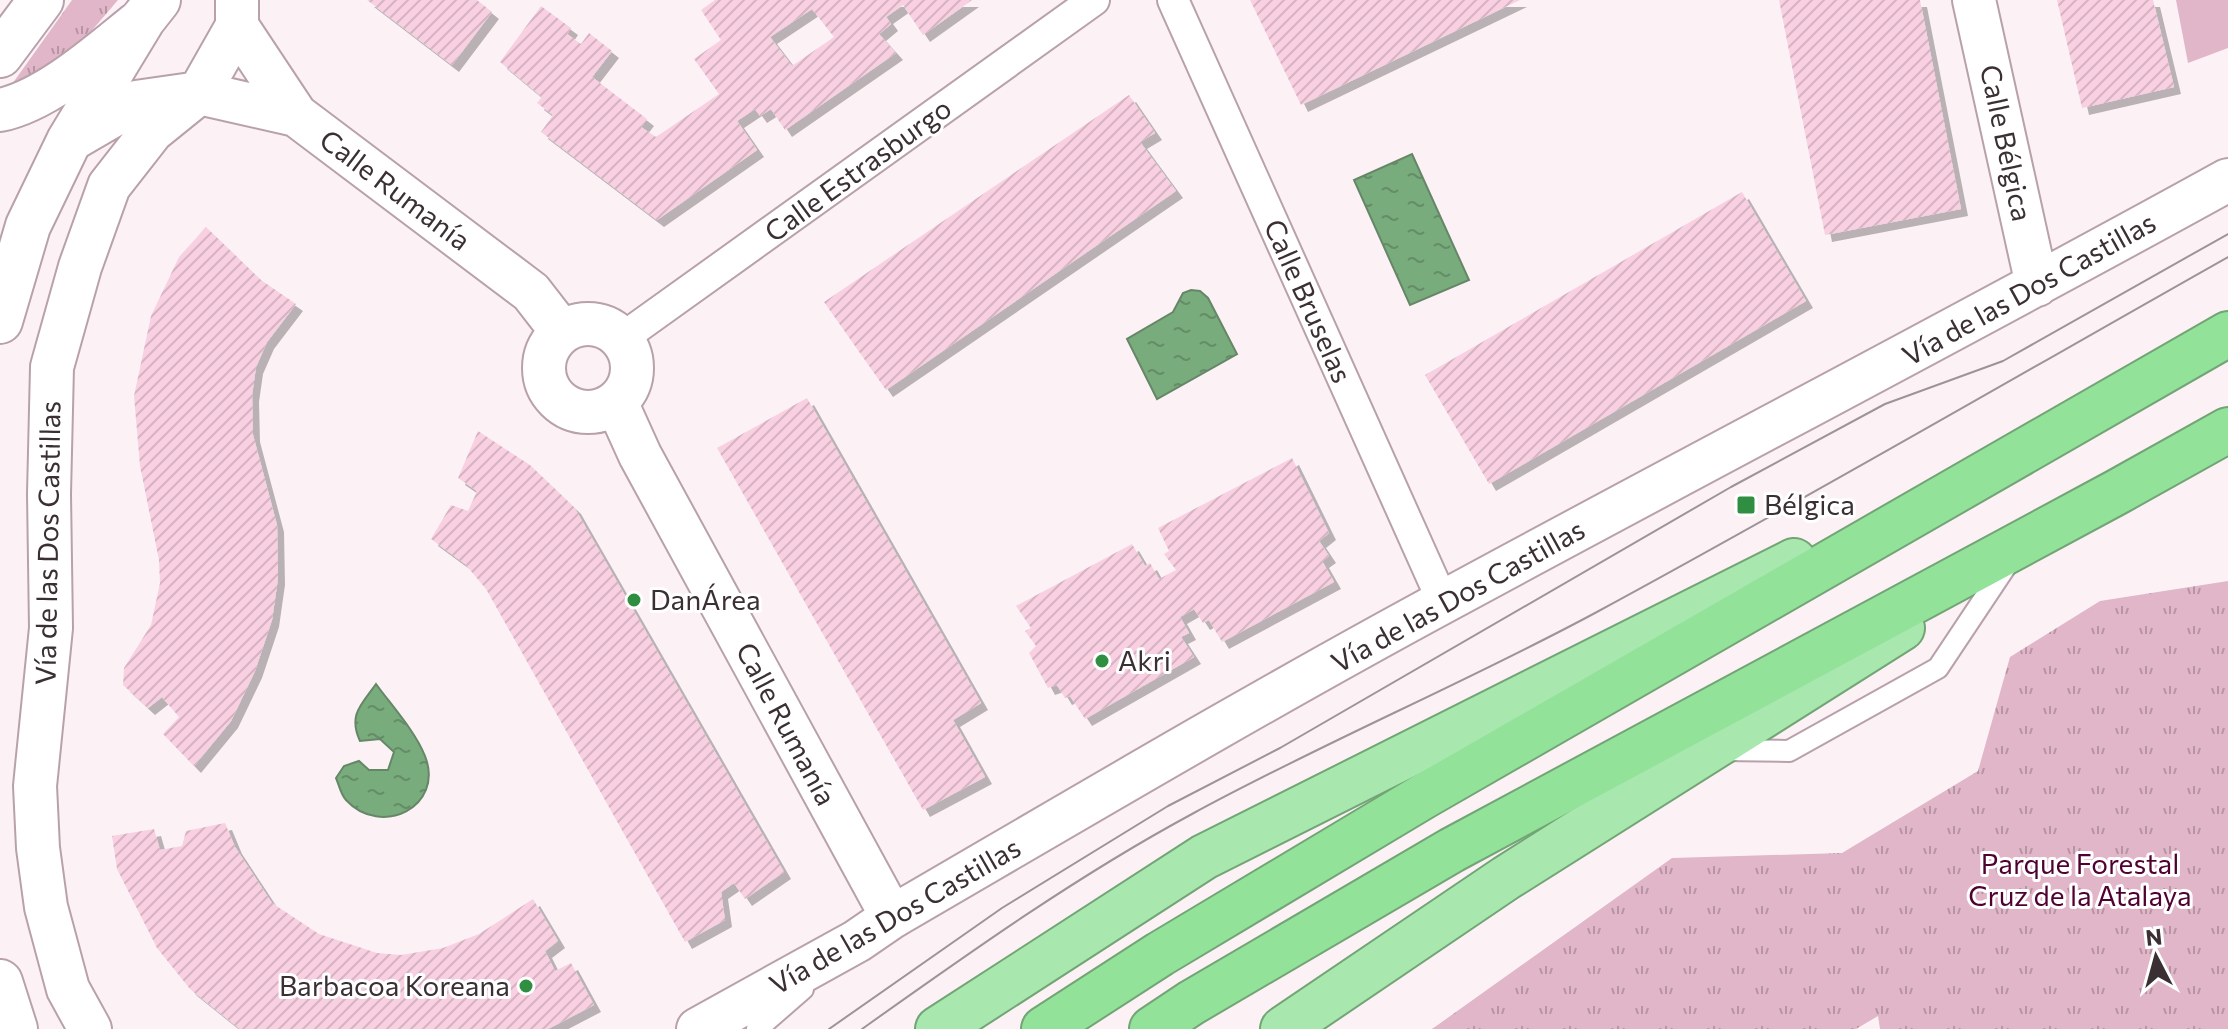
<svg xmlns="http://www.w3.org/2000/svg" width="2228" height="1029" viewBox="0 0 2228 1029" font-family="Commissioner,sans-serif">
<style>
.grass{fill:url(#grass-tufts)}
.garden{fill:#e1b6c8}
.water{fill:url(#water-ripples);stroke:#668767;stroke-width:2}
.building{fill:url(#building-hatch);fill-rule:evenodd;filter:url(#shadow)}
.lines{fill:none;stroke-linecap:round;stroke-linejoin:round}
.service-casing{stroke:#b9a1ab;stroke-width:24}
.pedestrian-casing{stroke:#b9a1ab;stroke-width:34}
.minor-casing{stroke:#b9a1ab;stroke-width:46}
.secondary-casing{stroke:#b9a1ab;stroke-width:48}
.trunk-casing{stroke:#73a476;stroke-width:48}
.motorway-casing{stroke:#73a476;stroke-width:48}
.service{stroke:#fff;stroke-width:20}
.pedestrian{stroke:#fff;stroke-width:30}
.minor{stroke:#fff;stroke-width:42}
.secondary{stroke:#fff;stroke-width:44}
.trunk{stroke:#a8e8ae;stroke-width:44}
.motorway{stroke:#92e29a;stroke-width:44}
.tram{stroke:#9e9498;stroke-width:2}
.poi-dot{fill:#2f8e41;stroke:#fff;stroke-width:3}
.labels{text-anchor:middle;stroke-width:6;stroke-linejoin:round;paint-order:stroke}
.street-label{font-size:28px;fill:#3a3034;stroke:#fff}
.poi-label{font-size:28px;fill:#3a3034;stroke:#fff;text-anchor:start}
.park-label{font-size:28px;fill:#4f0131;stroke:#fff}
</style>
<defs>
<pattern id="grass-tufts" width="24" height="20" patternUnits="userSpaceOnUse" patternTransform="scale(2)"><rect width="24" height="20" fill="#e1b6c8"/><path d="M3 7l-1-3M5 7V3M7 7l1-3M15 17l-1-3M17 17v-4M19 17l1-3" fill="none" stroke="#b794a3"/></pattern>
<pattern id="water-ripples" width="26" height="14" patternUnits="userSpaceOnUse" patternTransform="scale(2)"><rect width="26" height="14" fill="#79ac7d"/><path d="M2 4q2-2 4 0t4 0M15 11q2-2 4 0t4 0" fill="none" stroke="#648c67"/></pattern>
<pattern id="building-hatch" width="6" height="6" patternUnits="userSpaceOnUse" patternTransform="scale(2)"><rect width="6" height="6" fill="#f9d0e1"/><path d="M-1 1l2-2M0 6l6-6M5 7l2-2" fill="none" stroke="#d6b3c2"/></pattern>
<filter id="shadow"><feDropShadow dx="7" dy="7" stdDeviation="0" flood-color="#0004"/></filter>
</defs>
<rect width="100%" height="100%" fill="#fcf2f6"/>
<path class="grass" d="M72 0H118L70 56 0 101Z
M2228 581V1029H1880L1878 1016 1856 1029H1432L1672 858 1842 853 1978 771 2010 657 2100 601Z"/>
<path class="garden" d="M2176 0H2228V48L2188 63Z"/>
<path class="water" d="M1412 154 1469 280 1410 305 1354 180Z
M1191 290 1200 291 1208 298 1237 354 1157 399 1127 339 1173 312 1183 293Z
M376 684C392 706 415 731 425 756 445 807 381 838 346 800 341 795 339 785 336 778L344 766 359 761 369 770H388L394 752 380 739 360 741C348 715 361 705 376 684Z"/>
<path class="building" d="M367 0H477L492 12 452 65Z
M715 0H972L923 35 903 5 886 17 891 24 879 34 896 53 785 130 771 109 760 116 755 109 737 121 757 150 657 220 541 132 553 115 537 103 542 97 500 62 541 6 571 28 567 34 581 44 589 33 612 51 592 77 647 119 641 127 656 137 719 94 694 59 721 40 701 10ZM812 9 834 37 792 66 770 37Z
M1250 0H1520L1301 105Z
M1779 0H1920L1961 209 1825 235Z
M2057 0H2153L2174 87 2082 108Z
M1129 95 1155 133 1140 142 1176 191 886 390 824 302Z
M1742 192 1806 301 1489 484 1425 375Z
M206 227 261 280 296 304 267 342 256 367 252 395 253 435 277 525 278 578 272 620 255 671 231 721 194 766 163 734 179 717 162 697 148 708 123 685 124 668 151 625 160 583 159 560 140 466 134 396 151 316 179 257Z
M807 398 981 703 953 720 985 777 923 810 717 448Z
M478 431 530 465 574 507 784 872 745 899 734 883 721 892 725 920 685 942 486 589 465 564 431 539 451 505 468 511 477 491 458 478Z
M1292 458 1329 533 1319 541 1329 556 1322 561 1334 582 1222 642 1209 620 1203 623 1194 609 1180 617 1189 633 1181 637 1194 657 1085 719 1070 696 1065 698 1057 685 1048 688 1029 653 1036 646 1025 631 1031 628 1016 606 1132 544 1145 566 1150 563 1159 579 1176 570 1164 554 1169 551 1158 528Z
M225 823 235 847 272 903 319 934 377 953 401 955 443 948 479 934 533 899 558 941 545 951 555 971 571 963 594 1005 548 1029H240L190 989 157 948 117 869 112 836 154 829 160 850 182 846 186 831Z"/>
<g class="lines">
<defs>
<path id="service" d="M1722 750 1789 751 1938 668 2008 563
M757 1029 803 989"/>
<path id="pedestrian" d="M1173 0 1443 602
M621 339 1094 0"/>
<path id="minor" d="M1974 0 2037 285
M237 26 296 115 531 292 562 332
M0 110C46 101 100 53 136 24
M69 141 136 102 199 93 296 115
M544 368a44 44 0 1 1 88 0a44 44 0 1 1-88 0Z
M616 402 640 455 892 917
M90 1029 68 989 46 907 38 848 35 786 51 628 49 494 52 367 80 267 109 186 152 131 199 93 237 26V0
M698 1029 857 941 892 917C1076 810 1258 702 1445 601 1705 460 1969 323 2228 180"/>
<path id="secondary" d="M0 55 41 0
M0 321 28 226 69 141 143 19 158 0
M0 982 15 1029"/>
<path id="trunk" d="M938 1029 1204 857 1794 561
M1283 1029 1506 878 1902 628"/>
<path id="motorway" d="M1044 1029 1160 954 1424 796 2228 334
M1152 1029 1191 1003 1452 850 2117 492 2228 430"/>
</defs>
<use href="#service" class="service-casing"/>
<use href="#pedestrian" class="pedestrian-casing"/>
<use href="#minor" class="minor-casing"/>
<use href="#secondary" class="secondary-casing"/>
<use href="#trunk" class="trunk-casing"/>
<use href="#motorway" class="motorway-casing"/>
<use href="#service" class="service"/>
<use href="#pedestrian" class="pedestrian"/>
<use href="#minor" class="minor"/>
<use href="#secondary" class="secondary"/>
<use href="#trunk" class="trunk"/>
<use href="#motorway" class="motorway"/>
<path class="tram" d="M829 1029 1002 908 1168 806 1280 748 1731 487 1885 404 2003 361 2228 234
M862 1029C969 953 1077 876 1192 814 1324 742 1463 684 1595 613 1808 498 2017 376 2228 257"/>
</g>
<g class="poi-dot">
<rect x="1736" y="495" width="20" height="20" rx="4"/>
<circle cx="634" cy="600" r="8"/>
<circle cx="1102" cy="661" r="8"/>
<circle cx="526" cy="986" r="8"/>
</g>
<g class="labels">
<g class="street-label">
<text transform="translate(2006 143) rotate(78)" y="10">Calle Bélgica</text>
<text transform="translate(858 170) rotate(-36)" y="10">Calle Estrasburgo</text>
<text transform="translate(395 190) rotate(37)" y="10">Calle Rumanía</text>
<text transform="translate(2029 289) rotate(-29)" y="10">Vía de las Dos Castillas</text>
<text transform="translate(1308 301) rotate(66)" y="10">Calle Bruselas</text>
<text transform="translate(48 543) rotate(-89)" y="10">Vía de las Dos Castillas</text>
<text transform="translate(1458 596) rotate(-29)" y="10">Vía de las Dos Castillas</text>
<text transform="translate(786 724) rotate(62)" y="10">Calle Rumanía</text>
<text transform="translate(895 916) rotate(-30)" y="10">Vía de las Dos Castillas</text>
</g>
<g class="poi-label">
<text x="1764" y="515">Bélgica</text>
<text x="650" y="610">DanÁrea</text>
<text x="1118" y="671">Akri</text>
<text x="510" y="996" text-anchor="end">Barbacoa Koreana</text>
</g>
<g class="park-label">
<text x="2080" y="874">Parque Forestal<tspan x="2080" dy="32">Cruz de la Atalaya</tspan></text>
</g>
</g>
<g transform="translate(2156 957) rotate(354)" stroke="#ffffff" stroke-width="6" paint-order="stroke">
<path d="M0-6L14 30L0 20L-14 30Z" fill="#3a3034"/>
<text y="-12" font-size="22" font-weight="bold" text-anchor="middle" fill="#3a3034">N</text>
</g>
</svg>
